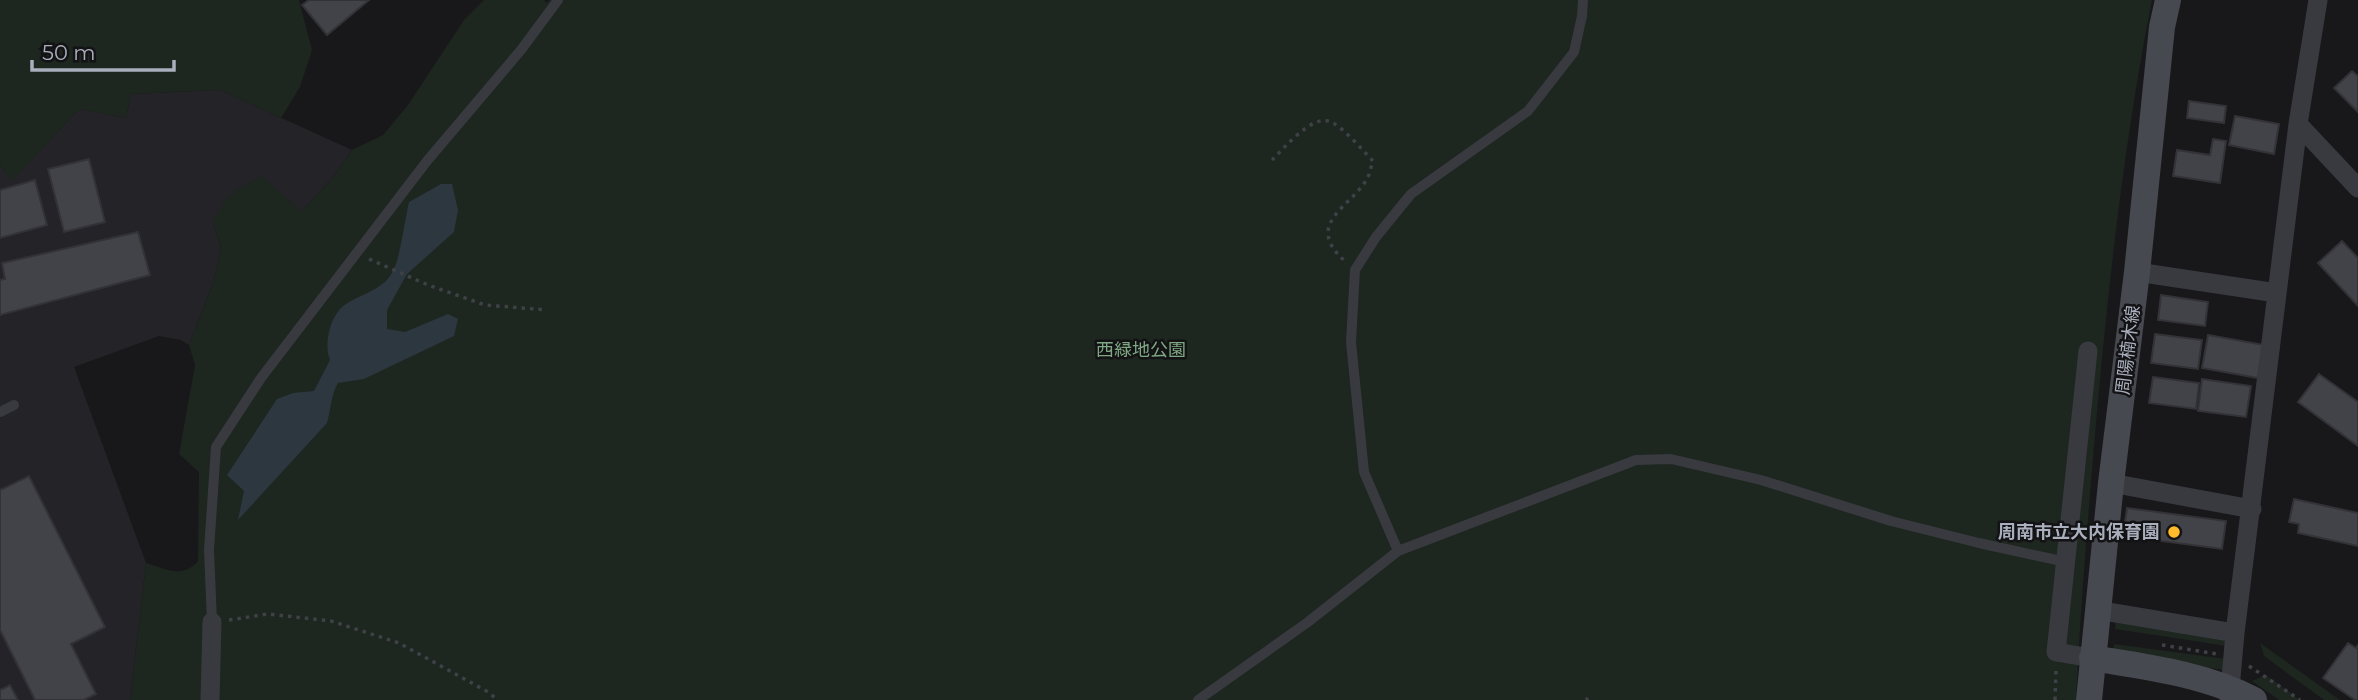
<svg xmlns="http://www.w3.org/2000/svg" width="2358" height="700" viewBox="0 0 2358 700" font-family="Montserrat,'Noto Sans JP',sans-serif">
<style>
.built{fill:#242428}
.green{fill:#1d261f}
.water{fill:#2c3740}
.building{fill:#424348;stroke:#323237;stroke-width:2}
.lines{fill:none;stroke-linecap:round;stroke-linejoin:round}
.path{stroke:#3f4147;stroke-width:3.5;stroke-dasharray:3.5 5;stroke-linecap:butt}
.lane{stroke:#393a40;stroke-width:10}
.street{stroke:#393a40;stroke-width:19}
.secondary{stroke:#474950;stroke-width:26}
.poi-dot{fill:#ffbb2c;stroke:#131316;stroke-width:2.5}
.labels{text-anchor:middle;stroke-width:5;stroke-linejoin:round;paint-order:stroke}
.park-label{font-size:18px;fill:#7fa882;stroke:#131316}
.street-label{font-size:18px;fill:#a9afbc;stroke:#131316}
.poi-label{font-size:18px;font-weight:bold;fill:#a9afbc;stroke:#131316;text-anchor:end}
</style>
<rect width="100%" height="100%" fill="#18181b"/>
<path class="built" d="M220 90 352 150 333 177 301 212 213 222 221 249 213 283 189 345 181 340 159 336 74 367 146 563 130 700H0V165L11 181 79 109 126 118 131 94Z"/>
<path class="green" d="M0 0H299L312 50 300 87 281 118 220 90 131 94 126 118 79 109 11 182 0 165Z
M484 0H544L547 3 550 0H2152C2123 147 2107 297 2094 446 2087 531 2080 615 2076 700H130L146 563C166 569 183 579 198 561L199 472 179 454 195 365 189 345 213 283 221 249 213 222C227 194 235 191 261 176L302 211 333 177 352 150 383 135 408 105 464 20Z
M2116 615 2229 632 2227 646 2115 629Z
M2260 643 2340 700H2324L2264 656Z
M2114 644 2226 659 2224 670 2113 654Z
M2266 675 2300 700H2279L2252 681Z"/>
<path class="water" d="M441 184H452L458 210 454 232 407 274 387 310V329L405 332 448 314 458 319 454 336 364 379 338 383C331 395 331 409 327 423L238 520 244 491 227 475 277 399 293 393 314 391 330 360C324 346 329 321 340 309 355 294 382 293 393 271 400 259 405 218 409 202Z"/>
<path class="building" d="M309 0H369L327 35 302 5Z
M2352 71 2358 76V112L2334 88Z
M2189 101 2226 106 2224 123 2187 118Z
M2235 116 2279 124 2274 154 2229 145Z
M2213 139 2226 141 2220 183 2173 176 2177 150 2210 155Z
M89 159 105 222 64 232 48 169Z
M35 180 47 225 0 238V190Z
M138 232 150 275 0 315V280L5 279 2 263Z
M2342 241 2358 258V306L2318 263Z
M2161 295 2208 302 2205 326 2158 320Z
M2155 334 2202 340 2198 369 2151 363Z
M2208 335 2264 345 2258 378 2202 368Z
M2319 374 2358 402V446L2298 402Z
M2153 377 2199 383 2196 409 2149 403Z
M2202 379 2251 386 2246 417 2198 411Z
M29 476 105 627 71 644 96 694 84 700H35L0 630V490Z
M2294 499 2358 513V546L2298 533 2299 524 2289 522Z
M2127 508 2226 521 2222 549 2123 536Z
M2348 643 2356 648 2358 645V700H2355L2323 678Z
M10 685 18 700H0V690Z"/>
<g class="lines">
<path class="path" d="M1272 160C1283 149 1311 116 1328 121 1341 124 1363 151 1373 161 1371 166 1370 173 1368 177 1353 207 1301 223 1346 262
M369 259 428 285 485 305 547 310
M229 620 268 614 331 621 399 643 490 693 497 700
M2162 645 2217 654
M2249 666 2300 700
M1586 700 1588 698
M2055 700 2056 669"/>
<path class="lane" d="M0 412 14 405
M1398 551 1364 472 1351 342 1355 270 1376 237 1411 194 1528 111 1574 52 1582 16 1583 0
M212 622 209 550 216 447 261 378 427 161 521 50 558 0
M1198 700 1308 622 1398 551 1636 460 1671 459 1761 480 1891 521 1979 543 2066 562"/>
<path class="street" d="M2298 124 2358 188
M2137 272 2277 293
M2088 351 2056 652 2092 658
M2111 483 2252 509
M2097 610 2235 633
M210 700 212 622
M2229 700 2235 633 2298 124 2318 0"/>
<path class="secondary" d="M2092 658C2146 667 2205 674 2254 700
M2089 700 2111 483 2137 272 2162 27 2168 0"/>
</g>
<circle class="poi-dot" cx="2174" cy="532" r="7"/>
<g class="labels">
<g class="park-label">
<text x="1141" y="356">西緑地公園</text>
</g>
<g class="street-label">
<text transform="translate(2128 350) rotate(-83)" y="6">周陽楠木線</text>
</g>
<g class="poi-label">
<text x="2160" y="538">周南市立大内保育園</text>
</g>
</g>
<path d="M32 60v10h142v-10" fill="none" stroke="#a9afbc" stroke-width="3.5"/>
<text x="42" y="60" font-size="21" fill="#a9afbc" stroke="#131316" stroke-width="5" paint-order="stroke">50 m</text>
</svg>
